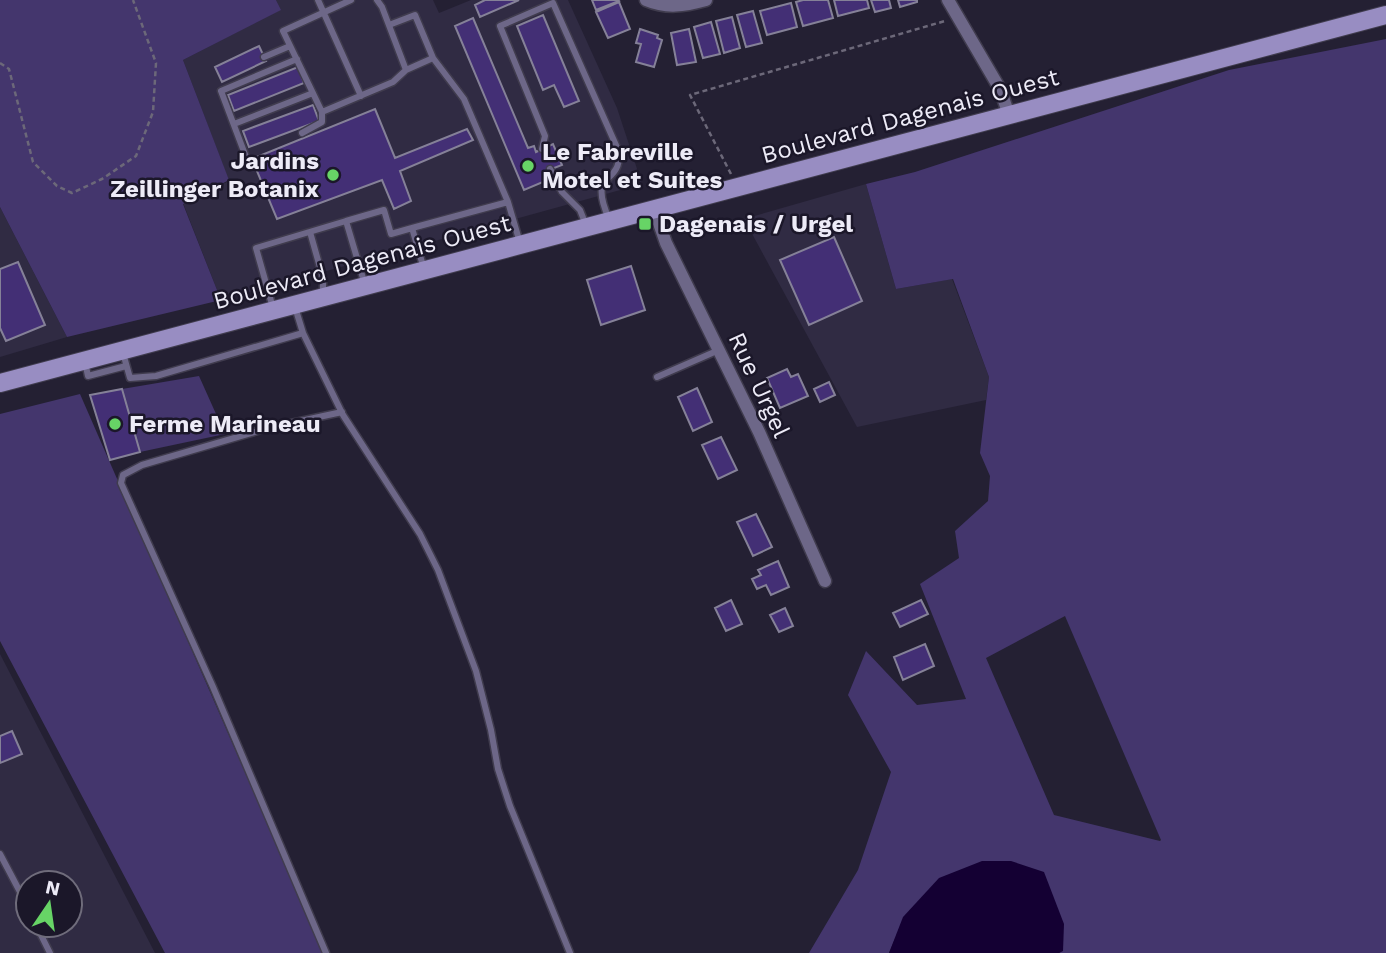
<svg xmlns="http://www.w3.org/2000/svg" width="1386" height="953" viewBox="0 0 1386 953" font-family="'Work Sans',sans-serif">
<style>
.built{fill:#302b43;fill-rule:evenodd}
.green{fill:#44366d;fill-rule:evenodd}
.water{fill:#140033}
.building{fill:#432f75;stroke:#858198;stroke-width:2}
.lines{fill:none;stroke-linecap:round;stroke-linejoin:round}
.lane-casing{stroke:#403c4e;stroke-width:9}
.street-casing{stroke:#403c4e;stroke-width:15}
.secondary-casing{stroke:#403c4e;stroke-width:20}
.path{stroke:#6c6879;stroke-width:2.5;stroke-dasharray:5 3.5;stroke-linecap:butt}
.lane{stroke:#6d6788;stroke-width:6}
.street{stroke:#6d6788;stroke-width:12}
.secondary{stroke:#988dc2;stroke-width:18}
.poi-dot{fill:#67d466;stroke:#1b1729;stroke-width:2.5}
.labels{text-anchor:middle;stroke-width:5;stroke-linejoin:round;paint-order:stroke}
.street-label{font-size:24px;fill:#edebf7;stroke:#1b1729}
.poi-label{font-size:24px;font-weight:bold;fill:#edebf7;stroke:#1b1729;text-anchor:start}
</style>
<rect width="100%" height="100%" fill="#242033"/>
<path class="built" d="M276 0H433L439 13 471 0H568L617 108 642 184 221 300 183 203 229 181 183 60 280 10Z
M866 184 896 289 952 279 989 377 986 400 857 427 744 219Z
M0 207 67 337 0 357Z
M0 654 155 953H0ZM28 883H70V925H28Z"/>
<path class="green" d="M0 0H276L281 10 183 60 229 180 183 204 221 300 67 337 0 207Z
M1386 39V953H1059L1063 950 904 917 889 953H809L858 870 891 772 848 695 866 651 917 705 966 699 920 584 959 558 955 531 988 501 990 476 980 453 989 377 953 279 896 289 866 184 915 172 1229 70ZM1065 616 1161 840 1160 841 1054 815 986 658Z
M199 376 225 434 140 452 122 389Z
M80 394 324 953H165L0 641V414Z"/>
<path class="water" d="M982 861H1011L1044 872 1064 924 1063 951 1059 953H889L903 917 939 878Z"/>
<path class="building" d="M485 0H519L480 17 475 5Z
M592 0H618L619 1 596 10Z
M803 0H828L833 18 803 26 796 2Z
M834 0H867L869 8 838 16Z
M871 0H889L891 8 875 12Z
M898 0H917V2L900 7Z
M619 2 630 29 608 38 596 12Z
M791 3 797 27 767 35 760 11Z
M753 11 762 43 746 47 737 15Z
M543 15 579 101 564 107 554 85 543 90 517 26Z
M732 17 740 48 724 53 716 21Z
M473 18 528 148 534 146 536 152 553 144 562 165 546 171 550 179 524 190 455 26Z
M711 22 720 54 703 58 694 27Z
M640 29 658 35 657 38 662 40 654 67 636 62 641 44 636 43Z
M689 29 696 62 677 65 671 33Z
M259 46 266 61 222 82 215 67Z
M298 67 304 83 234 111 228 95Z
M313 105 319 121 249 147 243 131Z
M375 109 395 158 467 129 473 140 400 171 411 201 394 209 382 180 277 219 252 159Z
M834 237 862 301 809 325 780 260Z
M18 262 45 325 6 341 0 328V269Z
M631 266 645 310 601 325 587 280Z
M787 369 791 377 798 374 808 396 780 408 767 378Z
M829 382 835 395 820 402 814 389Z
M697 388 712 422 693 431 678 397Z
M122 389 140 452 110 460 90 395Z
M721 437 737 470 718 479 702 445Z
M756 514 772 547 753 556 737 522Z
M778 561 789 587 771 595 766 585 757 589 752 579 761 575 758 570Z
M731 600 742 624 726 631 715 608Z
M921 600 928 614 900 627 893 613Z
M785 608 793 626 779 632 770 615Z
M925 644 934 666 903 680 894 657Z
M12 731 22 754 0 763V736Z"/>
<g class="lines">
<defs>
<path id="lane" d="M318 0 361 96
M351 0 283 31 322 112 393 82 406 70 433 58
M377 0 382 7 406 70
M389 25 415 15 433 58 464 99 508 202 520 243
M264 57 290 46
M234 124 313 93
M302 133 322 122V112
M542 149 545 136 500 26 553 3 619 152C621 188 587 168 609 219
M246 157 221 91 297 59
M550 169 562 192 580 210 586 225
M310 232 323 278V295
M424 269 412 228 508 202
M365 285 346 221 384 210 391 234 412 228
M273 308 256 248 346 221
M303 333 343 415 420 534 438 570 476 671 491 730 498 769 510 806 570 953
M123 353 130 378 156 376 303 333 295 307
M85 362 88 376 126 366
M657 377 719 350
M0 854 28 907
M36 925 50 953
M326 953 213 687 121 483 123 475 142 465 268 428 342 412"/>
<path id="street" d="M646 0C667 9 684 6 706 0
M948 0 1000 89 1009 115
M654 209 666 243 759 432 825 581"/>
<path id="secondary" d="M0 383 1386 15"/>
</defs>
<use href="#lane" class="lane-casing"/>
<use href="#street" class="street-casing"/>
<use href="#secondary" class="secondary-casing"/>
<path class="path" d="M0 63 9 69 33 162 57 186 72 193 102 179 136 156 153 112 156 63 133 0
M731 174 690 95 945 21"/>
<use href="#lane" class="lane"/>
<use href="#street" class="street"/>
<use href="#secondary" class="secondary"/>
</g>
<g class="poi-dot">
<circle cx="528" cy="166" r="7"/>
<circle cx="333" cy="175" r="7"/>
<rect x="638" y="217" width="14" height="14" rx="3.5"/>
<circle cx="115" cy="424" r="7"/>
</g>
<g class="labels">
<g class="street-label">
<text transform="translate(910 116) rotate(-15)" y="8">Boulevard Dagenais Ouest</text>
<text transform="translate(362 262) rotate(-15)" y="8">Boulevard Dagenais Ouest</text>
<text transform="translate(759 385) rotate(65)" y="8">Rue Urgel</text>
</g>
<g class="poi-label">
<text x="542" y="160">Le Fabreville<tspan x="542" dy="28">Motel et Suites</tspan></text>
<text x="319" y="169" text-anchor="end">Jardins<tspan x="319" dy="28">Zeillinger Botanix</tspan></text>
<text x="659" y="232">Dagenais / Urgel</text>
<text x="129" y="432">Ferme Marineau</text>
</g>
</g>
<g transform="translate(49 904) rotate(13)"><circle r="33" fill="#1b1729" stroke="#6f6c7b" stroke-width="2"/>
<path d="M0-5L12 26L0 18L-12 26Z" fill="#67d466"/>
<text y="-10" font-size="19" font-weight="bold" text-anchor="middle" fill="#edebf7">N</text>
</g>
</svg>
